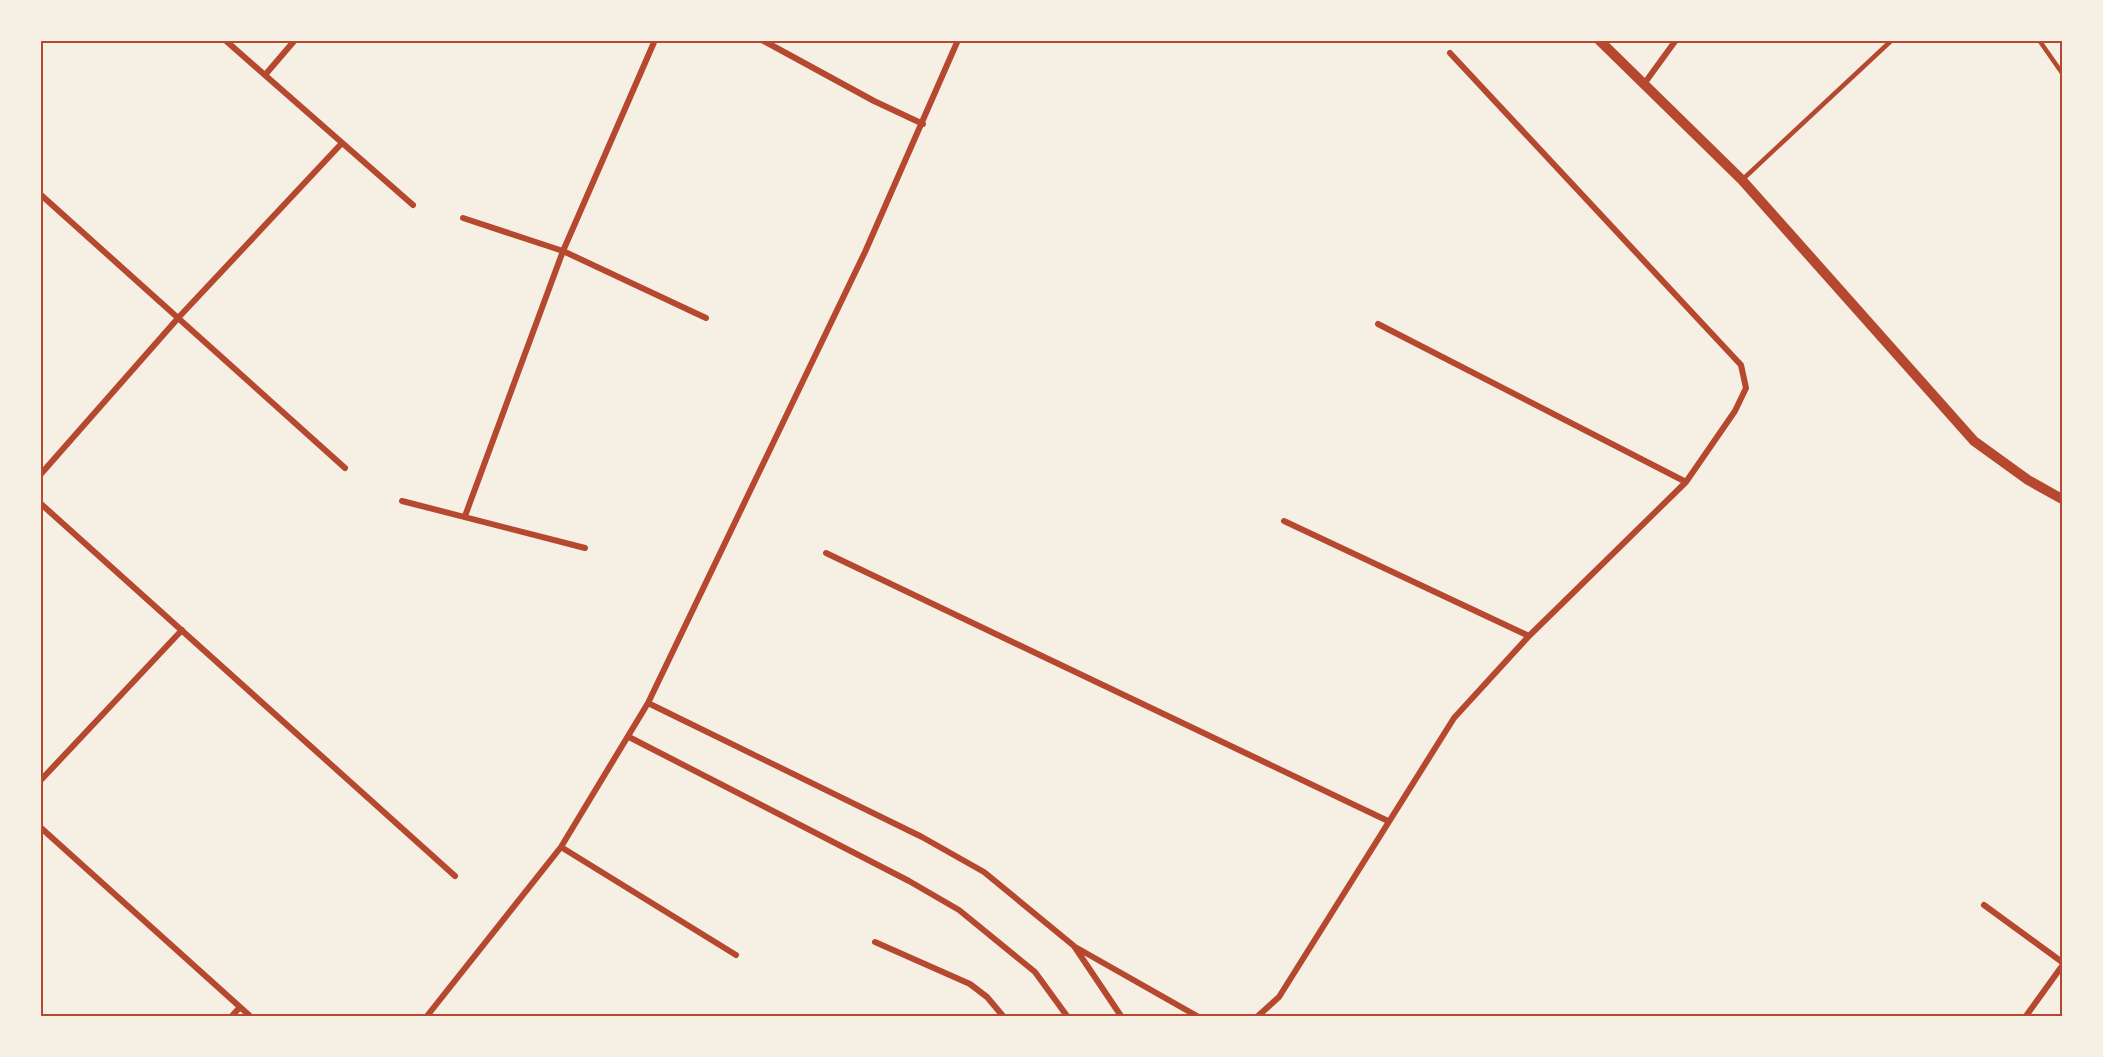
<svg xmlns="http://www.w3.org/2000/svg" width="2103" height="1057" viewBox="0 0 2103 1057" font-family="Rubik,sans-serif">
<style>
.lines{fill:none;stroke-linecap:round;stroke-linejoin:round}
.service{stroke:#b5482f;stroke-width:4.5}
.minor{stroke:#b5482f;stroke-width:6}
.tertiary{stroke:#b5482f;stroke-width:10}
.neatline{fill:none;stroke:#b5482f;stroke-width:2}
</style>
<rect width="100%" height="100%" fill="#f6efe4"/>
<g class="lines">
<path class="service" d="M2039 40 2062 73
M1742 180 1892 40"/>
<path class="minor" d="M225 40 413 205
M762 40 874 101 923 124
M265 75 295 40
M1644 84 1676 40
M40 194 345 468
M463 218 563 251 706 318
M1378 324 1686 482
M40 475 179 317 342 143
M402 501 585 548
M40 503 455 876
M465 516 563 251 655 40
M1284 521 1529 636
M826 553 1388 821
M648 703 922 837 984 872 1074 946 1121 1016
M629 737 909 881 959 910 1035 972 1067 1016
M40 781 182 630
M40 827 250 1016
M561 847 736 955
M1984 905 2062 962
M875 942 970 984 987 997 1003 1016
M1077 948 1197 1016
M232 1016 240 1007
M427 1016 561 847 648 703 865 252 958 40
M1258 1016 1279 997 1454 718 1529 636 1686 482 1735 411 1746 388 1741 365 1450 53
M2026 1016 2062 966"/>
<path class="tertiary" d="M1599 40 1742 180 1974 441 2028 480 2062 499"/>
</g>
<rect width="2103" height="1057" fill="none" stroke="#f6efe4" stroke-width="84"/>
<rect x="42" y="42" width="2019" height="973" class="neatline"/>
</svg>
